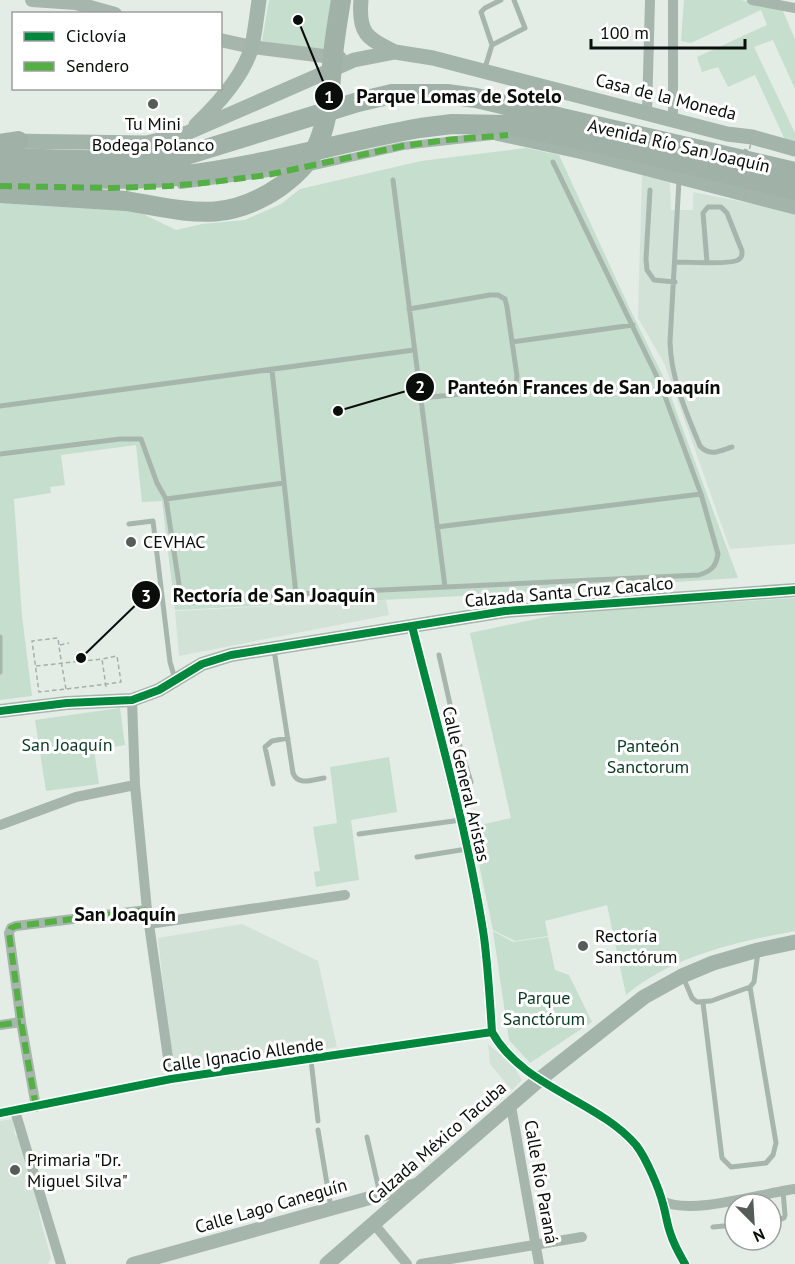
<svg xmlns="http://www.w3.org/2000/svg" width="795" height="1264" viewBox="0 0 795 1264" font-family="'PT Sans',sans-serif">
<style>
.built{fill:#d3e2d7}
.green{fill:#c6dece}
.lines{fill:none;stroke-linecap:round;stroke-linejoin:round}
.path{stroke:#a5b0a9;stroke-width:1.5;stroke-dasharray:4.5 3;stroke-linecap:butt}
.service{stroke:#a7b6ac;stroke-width:5}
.pedestrian{stroke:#a7b6ac;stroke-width:8}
.minor{stroke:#a7b6ac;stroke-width:10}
.tertiary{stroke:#a7b6ac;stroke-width:14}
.secondary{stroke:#a3b5aa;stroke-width:15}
.motorway{stroke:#a0b1a7;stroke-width:20}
.path-bridge{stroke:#a5b0a9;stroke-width:1.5;stroke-dasharray:4.5 3;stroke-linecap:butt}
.motorway-bridge{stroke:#a0b1a7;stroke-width:20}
.quiet{stroke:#54b044;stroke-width:6;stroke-dasharray:12 6;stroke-linecap:butt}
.cycleway-casing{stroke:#fff;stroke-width:11}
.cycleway{stroke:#00873e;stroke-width:8}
.poi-dot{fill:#565c57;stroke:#fff;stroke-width:2}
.labels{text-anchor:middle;stroke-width:6;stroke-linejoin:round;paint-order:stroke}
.street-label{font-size:18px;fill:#090e0a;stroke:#fff}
.poi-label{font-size:18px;fill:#090e0a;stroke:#fff;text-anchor:start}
.park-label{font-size:18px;fill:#093a21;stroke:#fff}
.neighbourhood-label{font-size:20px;font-weight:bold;fill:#090e0a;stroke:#fff}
.leader{fill:none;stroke:#090e0a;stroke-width:2}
.callout-dot{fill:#090e0a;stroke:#fff;stroke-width:2}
.mark-label{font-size:18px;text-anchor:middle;font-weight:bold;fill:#fff}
.callout-label{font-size:20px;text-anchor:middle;font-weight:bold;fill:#090e0a;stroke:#fff;stroke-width:6;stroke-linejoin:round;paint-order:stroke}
</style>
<rect width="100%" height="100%" fill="#e4ece6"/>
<path class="built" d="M642 175 670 182 671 210H693V192L795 212V544L730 549 665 365 638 318Z
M386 600 389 615 179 656 175 611Z
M242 924 318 961 337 1047 173 1074 158 938Z
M488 1044 512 1064 522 1080 512 1090 490 1064Z
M13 1119 15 1135 20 1137 39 1203V1214L51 1258 48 1264H0V1121Z"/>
<path class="green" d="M269 0H333L327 51 262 41Z
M684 0H741L782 9 795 39V89L773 40 754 47 795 133V146L787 144 755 75 728 87 718 67 702 72 697 57 767 25 761 10 691 43 681 41Z
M526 148 559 155 629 307 664 378 738 578 462 596 175 610 162 501 142 502 136 445 61 455 65 485 50 487 51 493 14 499 22 616 32 696 0 700V202L89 206 139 212 176 230 202 224 245 220 281 204 300 189 421 161Z
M795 598V931C736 942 673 956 626 995L607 905 545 921 548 936 515 941 493 930 471 827 511 818 470 633 569 612Z
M120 708 125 745 94 750 99 784 46 791 35 720Z
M389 757 397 812 351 820 359 880 316 887 314 872 320 871 313 827 337 823 330 767Z
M493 931 513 942 548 937 555 970 569 975 592 1022 530 1063 509 1040Z"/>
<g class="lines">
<path class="path" d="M60 645 69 643
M36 666 102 659 106 687
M66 689C63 672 60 655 58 638L32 641 39 692C66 689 94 686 121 682L117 656 102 659"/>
<path class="service" d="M492 45 525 28 514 0
M484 71 492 45 481 12 485 8 501 0
M393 180 445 587
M679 180 670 342C671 379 686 412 700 446 710 457 719 451 732 447
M650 190 646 259 647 270 654 280 675 282
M675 262C687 262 730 265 738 260 742 257 742 256 742 251L727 213 721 207H708L703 213 707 262
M409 309 490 295H498L505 299 507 307 517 376 516 385 510 389 422 398
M512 342 633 325
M272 370 296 594
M0 406 414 350
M0 454 120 439H141L157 483 166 499 180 591 185 598 193 602 296 594 699 575C711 571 716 567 718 554L701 494 660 383 553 162
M166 499 284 483
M129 524 153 521 170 662 175 679
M437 527 701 494
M0 637V672
M274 650 293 773C298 786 312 780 324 778
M439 655 458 740
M442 741 458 740 471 782
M273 784 265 747 272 741 288 738
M359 834 461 820
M417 857 467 849
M683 977 692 998 697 1002 711 1001 750 987 754 982 758 952
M703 1003 722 1158 731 1167 766 1163 773 1155 776 1143 750 987
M311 1060 318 1121
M318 1130 331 1208
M367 1137 380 1194
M771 1222 784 1218 785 1215 783 1191
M713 1227 735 1225"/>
<path class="pedestrian" d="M309 167 403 146 492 136
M181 185 291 170"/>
<path class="minor" d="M752 0 795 8
M647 113 650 0
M673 119V0
M412 626C438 729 468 832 484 937 488 968 490 1000 492 1032 522 1087 597 1100 636 1145 646 1158 659 1188 663 1204 666 1214 667 1225 671 1235 674 1245 680 1255 685 1264
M132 700 135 785 147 910 171 1079
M0 825 76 797 135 785
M149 924 345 895
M0 1025 21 1022
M511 1106 539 1264
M36 1107 21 1022 9 933 11 928 16 926 147 910
M15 1111 61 1264
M0 1113 171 1079 492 1032
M663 1201C690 1216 763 1193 795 1189
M374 1224 407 1264
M421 1264 582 1237"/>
<path class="tertiary" d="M32 0 76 3 115 14
M220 40 252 47 340 58
M0 711 67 703 132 700 159 690 202 664 231 655 505 611 795 590
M133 1264 420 1184"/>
<path class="secondary" d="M361 0C358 34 367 38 395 52
M196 125C218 104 244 76 252 46 255 31 257 15 259 0
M487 131 583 152 795 207
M8 141 147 143 187 133 354 60 395 52 433 58 727 134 752 137 795 149
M327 1264 540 1079 644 997 682 976 713 963 758 950 795 942"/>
<path class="motorway" d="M0 144 18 141
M0 158 121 161 180 157 358 102 392 94H447L476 98 795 172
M0 175C59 177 119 182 178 176 260 167 340 142 420 128L452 124 509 125 620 148 795 190
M0 193 126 201"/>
<path class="path-bridge" d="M745 197 748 183 735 179 743 149 749 151 755 127"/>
<path class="motorway-bridge" d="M126 201C188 211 225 225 281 186 296 175 312 159 319 141 330 114 330 83 333 55 335 36 338 18 341 0"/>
<path class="quiet" d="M0 186 111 188 170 186 213 182 267 175 403 146 446 140 508 135
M0 1025 21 1022
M36 1107 21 1022 9 933 11 928 16 926 147 910"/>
<defs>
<path id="cycleway" d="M412 626C438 729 468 832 484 937 488 968 490 1000 492 1032 522 1087 597 1100 636 1145 646 1158 659 1188 663 1204 666 1214 667 1225 671 1235 674 1245 680 1255 685 1264
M0 711 67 703 132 700 159 690 202 664 231 655 505 611 795 590
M0 1113 171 1079 492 1032"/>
</defs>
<use href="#cycleway" class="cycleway-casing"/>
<use href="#cycleway" class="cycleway"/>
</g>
<g class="poi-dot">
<circle cx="153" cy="104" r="6"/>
<circle cx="131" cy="542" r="6"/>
<circle cx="583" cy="946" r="6"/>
<circle cx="15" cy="1170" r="6"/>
</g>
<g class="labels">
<g class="street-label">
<text transform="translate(666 97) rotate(14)" y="6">Casa de la Moneda</text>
<text transform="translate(679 146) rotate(13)" y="6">Avenida Río San Joaquín</text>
<text transform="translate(569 592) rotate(-5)" y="6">Calzada Santa Cruz Cacalco</text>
<text transform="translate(466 784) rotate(77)" y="6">Calle General Aristas</text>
<text transform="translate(243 1055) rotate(-8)" y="6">Calle Ignacio Allende</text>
<text transform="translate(437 1143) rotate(-41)" y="6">Calzada México Tacuba</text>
<text transform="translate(541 1182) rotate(80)" y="6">Calle Río Paraná</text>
<text transform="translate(271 1206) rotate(-16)" y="6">Calle Lago Caneguín</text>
</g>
<g class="poi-label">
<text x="153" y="130" text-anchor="middle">Tu Mini<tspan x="153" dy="21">Bodega Polanco</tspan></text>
<text x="143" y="548">CEVHAC</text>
<text x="595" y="942">Rectoría<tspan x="595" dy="21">Sanctórum</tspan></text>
<text x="27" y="1166">Primaria "Dr.<tspan x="27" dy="21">Miguel Silva"</tspan></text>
</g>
<g class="park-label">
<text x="67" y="751">San Joaquín</text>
<text x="648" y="752">Panteón<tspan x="648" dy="21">Sanctorum</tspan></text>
<text x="544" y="1004">Parque<tspan x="544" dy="21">Sanctórum</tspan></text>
</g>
<g class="neighbourhood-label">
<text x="125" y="921">San Joaquín</text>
</g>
</g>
<path class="leader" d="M298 20L329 96M338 411L420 387M81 658L146 595"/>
<g class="callout-dot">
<circle cx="298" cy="20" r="6"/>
<circle cx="338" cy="411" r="6"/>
<circle cx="81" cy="658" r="6"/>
<circle cx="329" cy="96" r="15"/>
<circle cx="420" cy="387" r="15"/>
<circle cx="146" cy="595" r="15"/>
</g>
<g class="mark-label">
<text x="329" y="103">1</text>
<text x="420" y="393">2</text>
<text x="146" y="602">3</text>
</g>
<g class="callout-label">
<text x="459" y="103">Parque Lomas de Sotelo</text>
<text x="584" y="394">Panteón Frances de San Joaquín</text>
<text x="274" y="602">Rectoría de San Joaquín</text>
</g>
<rect x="12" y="12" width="210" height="78" fill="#ffffff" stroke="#9d9f9d" stroke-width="1.5"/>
<rect x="24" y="32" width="30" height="9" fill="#00873e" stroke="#9d9f9d" stroke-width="1.5"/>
<text x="66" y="42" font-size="18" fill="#090e0a">Ciclovía</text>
<rect x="24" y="62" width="30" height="9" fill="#54b044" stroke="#9d9f9d" stroke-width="1.5"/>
<text x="66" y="72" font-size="18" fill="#090e0a">Sendero</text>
<g transform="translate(753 1222) rotate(156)"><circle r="28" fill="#ffffff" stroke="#9d9f9d" stroke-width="1.5"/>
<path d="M0-4.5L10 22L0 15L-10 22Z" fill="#565c57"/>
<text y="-9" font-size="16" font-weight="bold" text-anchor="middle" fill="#090e0a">N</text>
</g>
<path d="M591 39v9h154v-9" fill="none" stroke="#090e0a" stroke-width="3"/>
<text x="600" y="39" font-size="18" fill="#090e0a" stroke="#ffffff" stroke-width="4.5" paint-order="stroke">100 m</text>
</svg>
